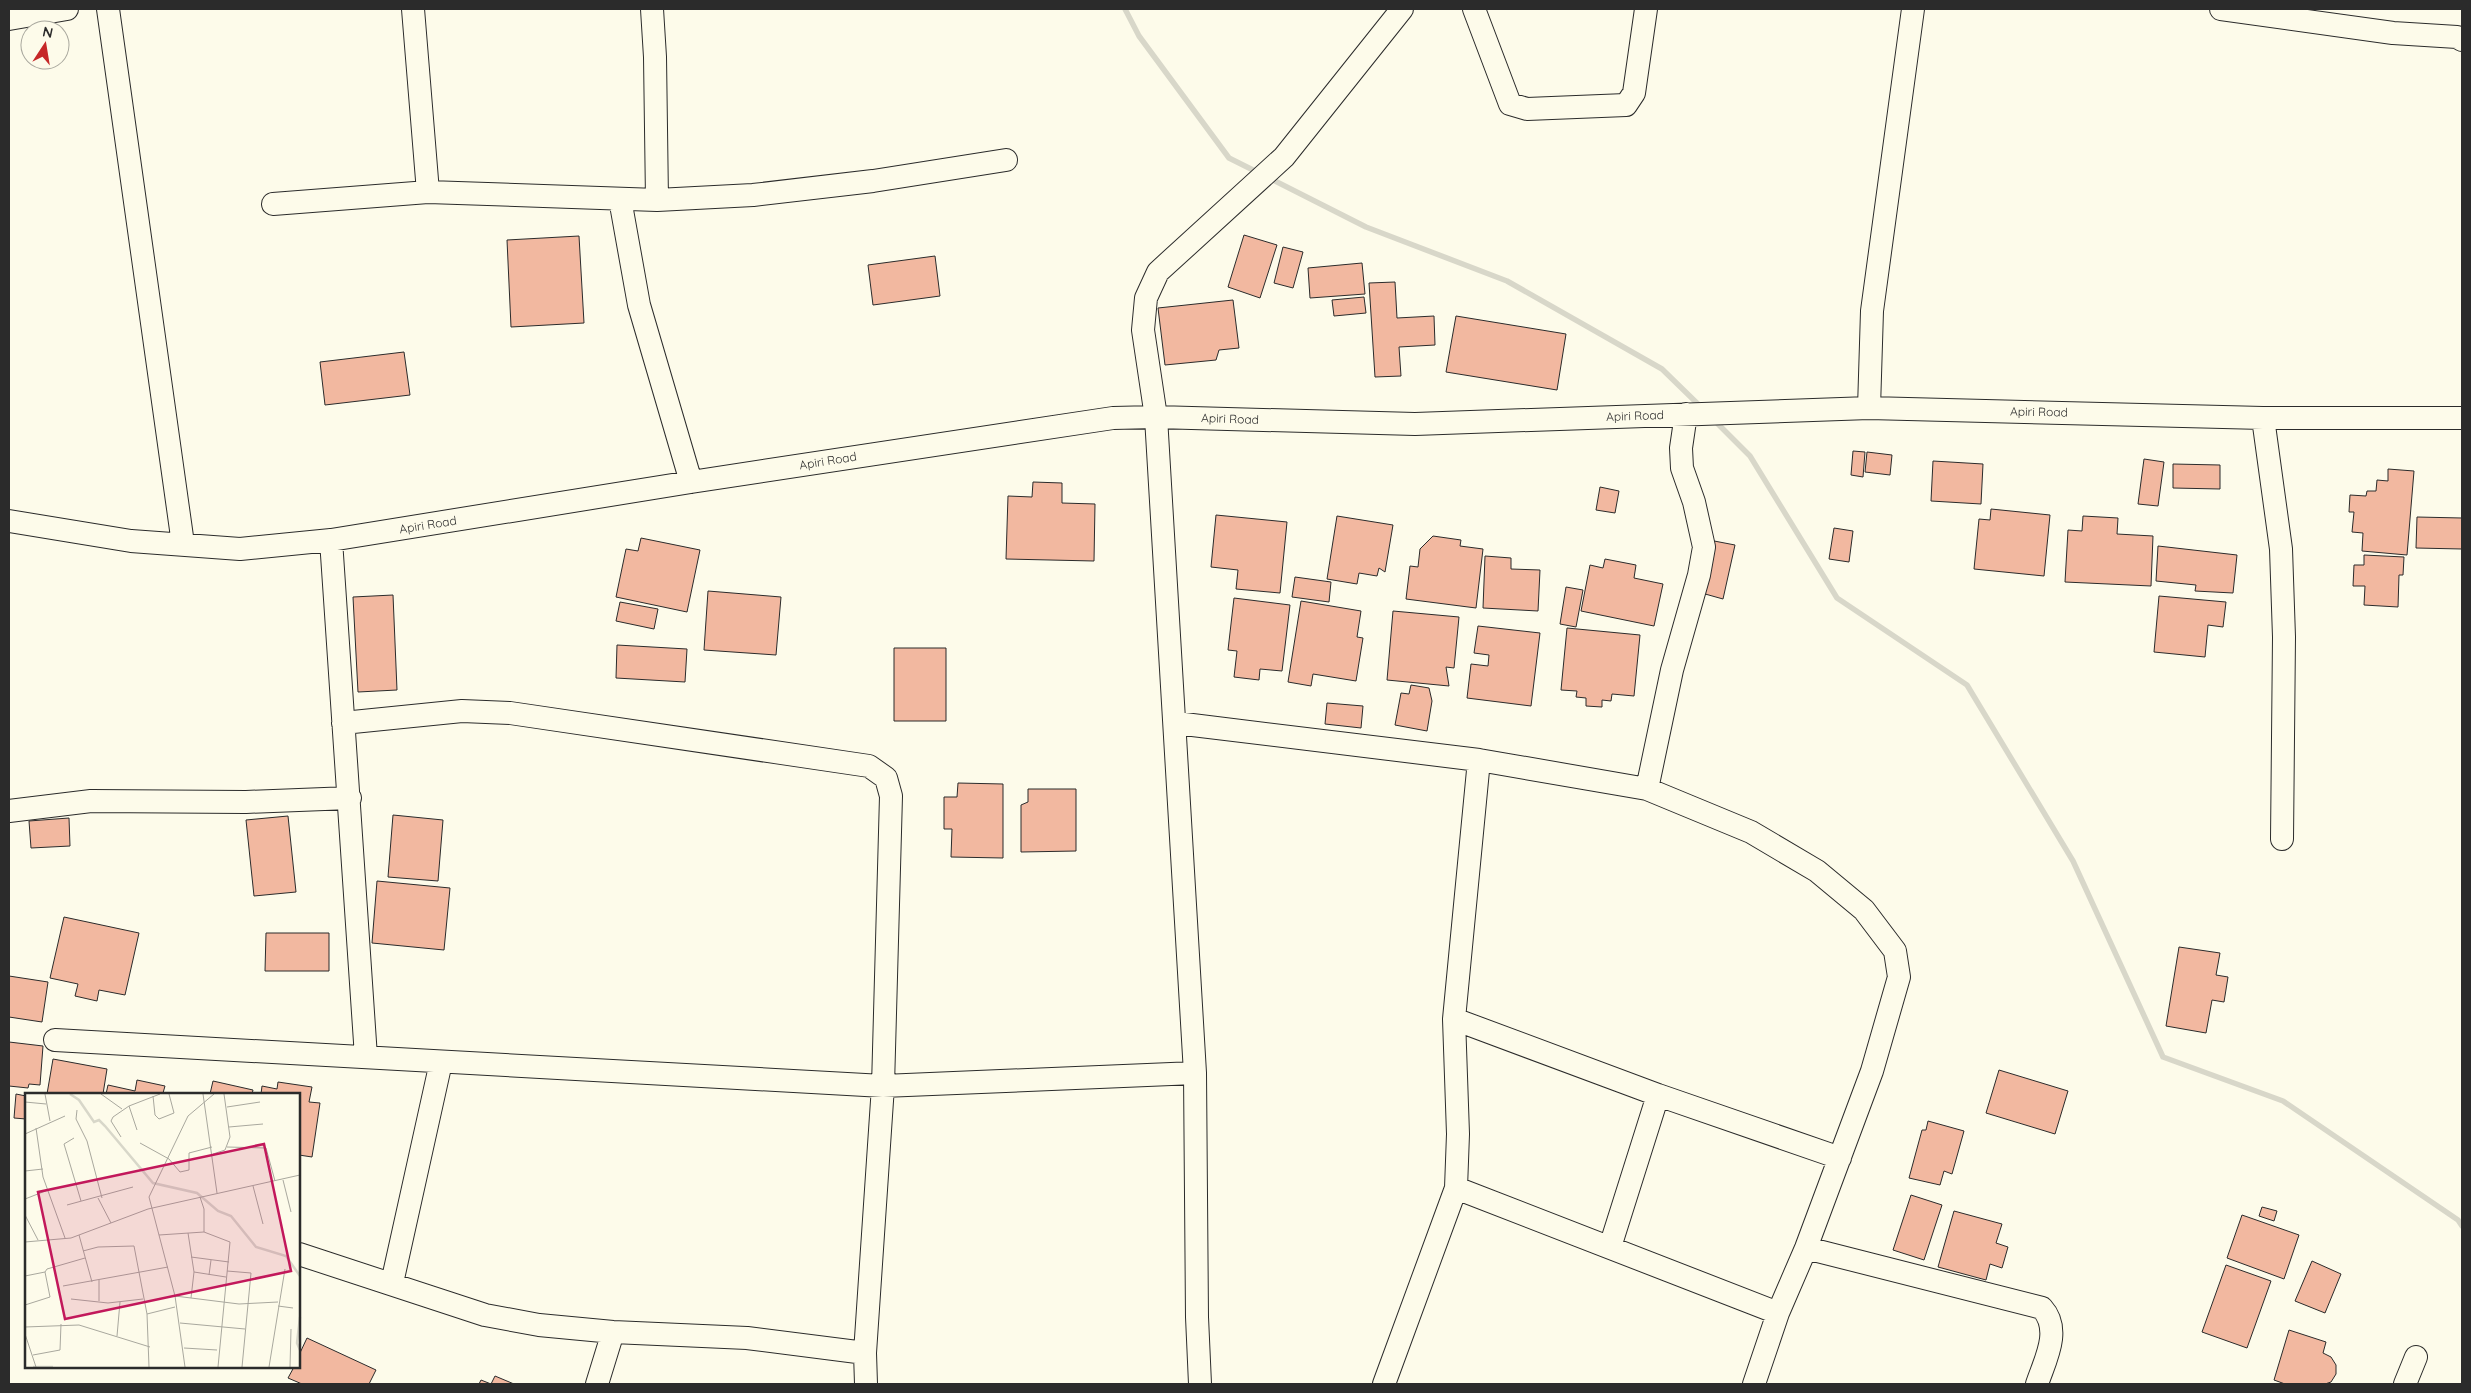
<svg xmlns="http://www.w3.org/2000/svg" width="2471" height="1393" viewBox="0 0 2471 1393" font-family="Quicksand,sans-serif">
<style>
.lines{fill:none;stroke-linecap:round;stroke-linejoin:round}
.stream{stroke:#d8d7c9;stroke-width:5.5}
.building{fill:#f2b8a0;stroke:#2b2b2b}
.minor-casing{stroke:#2b2b2b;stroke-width:24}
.minor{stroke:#fdfbea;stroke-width:22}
.labels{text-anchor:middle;stroke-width:4;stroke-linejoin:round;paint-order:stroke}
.street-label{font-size:12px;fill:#2b2b2b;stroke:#fdfbea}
.inset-river{fill:none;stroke:#d8d7c9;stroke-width:2.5}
.inset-road{fill:none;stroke:#a9a89e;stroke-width:1}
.view{fill:#c2185b;fill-opacity:0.15;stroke:#c2185b;stroke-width:2.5}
.inset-edge{fill:none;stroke:#2b2b2b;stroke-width:2.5}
</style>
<rect width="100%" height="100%" fill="#fdfbea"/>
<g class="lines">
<path class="stream" d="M1125 9 1139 36 1229 158 1259 173
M1269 178 1366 227 1507 281 1662 369 1702 408
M1714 420 1750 456 1837 598 1967 685 2073 861 2163 1057 2283 1101 2458 1220 2462 1226"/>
</g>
<path class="building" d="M1244 235 1277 245 1260 298 1228 287Z
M579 236 584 323 511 327 507 240Z
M1283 247 1303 252 1293 288 1274 283Z
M935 256 940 296 873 305 868 265Z
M1362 263 1365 294 1310 298 1308 268Z
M1395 282 1397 318 1434 316 1435 345 1399 347 1401 376 1375 377 1369 283Z
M1364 297 1366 313 1334 316 1332 300Z
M1233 300 1239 348 1219 350 1216 360 1165 365 1158 308Z
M1456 316 1566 334 1557 390 1446 372Z
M404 352 410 395 325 405 320 362Z
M1853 451 1865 452 1863 477 1851 475Z
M1867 452 1892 455 1890 475 1865 472Z
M2144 459 2164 462 2158 506 2138 504Z
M1933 461 1983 464 1981 504 1931 501Z
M2173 464 2220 465V489L2173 488Z
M2388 469 2414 471 2407 555 2362 551 2363 533 2352 532 2354 512H2349L2350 495 2366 496 2367 491H2376L2377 480 2388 481Z
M1033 482 1062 483V503L1095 504 1094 561 1006 559 1008 496 1032 497Z
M1600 487 1619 491 1615 513 1596 510Z
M1991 509 2050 515 2044 576 1974 569 1979 519 1990 520Z
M1216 515 1287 522 1280 593 1236 589 1238 570 1211 567Z
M1337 516 1393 525 1385 572 1379 568 1377 576 1359 573 1357 584 1327 579Z
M2083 516 2118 518 2117 534 2153 536 2151 586 2065 582 2068 530 2082 531Z
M2417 517 2462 518V549L2416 548Z
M1834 528 1853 531 1849 562 1829 559Z
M1433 536 1461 540 1460 546 1483 549 1476 608 1406 599 1410 566 1418 567 1420 549Z
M641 538 700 550 687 612 616 597 626 549 638 551Z
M1709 540 1735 545 1723 599 1698 592Z
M2158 546 2237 555 2233 593 2195 591 2196 585 2156 581Z
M2364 555 2404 557 2403 575H2399L2398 607 2364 605 2365 586H2353L2354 565H2364Z
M1485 556 1511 558V569L1540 570 1538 611 1483 608Z
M1605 559 1636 565 1634 578 1663 584 1654 626 1581 611 1590 565 1603 568Z
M1295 577 1331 582 1329 602 1292 597Z
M1566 587 1583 590 1576 627 1560 624Z
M708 591 781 597 776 655 704 650Z
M393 595 397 690 358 692 353 597Z
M2159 596 2226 602 2223 627 2208 625 2205 657 2154 652Z
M1234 598 1290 605 1282 671 1260 669 1259 680 1234 677 1237 651 1228 650Z
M1301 601 1361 611 1357 637 1363 638 1356 681 1313 674 1311 686 1288 682Z
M620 602 658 609 654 629 616 621Z
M1393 611 1459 617 1454 668 1446 667 1449 686 1387 680Z
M1478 626 1540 633 1531 706 1467 698 1471 664 1488 666 1489 655 1474 653Z
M1567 628 1640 635 1634 696 1612 694 1611 701 1602 700V707L1586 706V698L1576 697 1577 691 1561 690Z
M617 645 687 649 685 682 616 678Z
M894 648H946V721H894Z
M1411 685 1429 688 1432 701 1427 731 1395 725 1401 693 1409 694Z
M1327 703 1363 706 1361 728 1325 724Z
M958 783 1003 784V858L951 857 952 829H944V797H957Z
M1028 789H1076V851L1021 852V805L1028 802Z
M393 815 443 820 438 881 388 877Z
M288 816 296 892 254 896 246 820Z
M69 818 70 846 31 848 29 821Z
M377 881 450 888 444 950 372 943Z
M64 917 139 933 125 995 99 990 97 1001 75 996 78 984 50 978Z
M266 933H329V971H265Z
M2179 947 2220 953 2216 975 2228 977 2224 1002 2212 1000 2206 1033 2166 1026Z
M9 976 48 982 42 1022 9 1017Z
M9 1042 43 1046 40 1085 29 1084 28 1088 9 1086Z
M53 1059 107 1069 103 1094H47Z
M1999 1070 2068 1091 2055 1134 1986 1113Z
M137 1080 165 1086 163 1093 170 1094H106L108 1085 135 1091Z
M213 1081 253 1090 252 1094H210Z
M278 1082 312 1087 309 1102 320 1103 312 1157 299 1155V1094H261L262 1086 277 1089Z
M16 1094 26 1096V1119L14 1118Z
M1928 1121 1964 1131 1952 1174 1944 1171 1940 1185 1909 1178 1922 1130H1926Z
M1911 1195 1942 1205 1924 1260 1893 1250Z
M2262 1207 2277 1211 2274 1221 2259 1216Z
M1954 1211 2002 1224 1996 1243 2008 1247 2002 1268 1990 1264 1986 1280 1938 1267Z
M2242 1215 2299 1235 2284 1279 2227 1258Z
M2312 1261 2341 1274 2325 1313 2295 1301Z
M2226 1265 2271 1281 2247 1348 2202 1332Z
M2289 1330 2326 1342 2323 1353 2331 1357 2336 1365V1374L2331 1382 2325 1384H2285L2274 1380Z
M307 1338 376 1370 369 1384H302L288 1378 294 1367H299V1355Z
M495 1376 514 1384H479L481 1380 491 1384Z"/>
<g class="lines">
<defs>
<path id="minor" d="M108 9 183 544
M413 9 428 192
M652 9 655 57 657 200
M1474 9 1510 104 1527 109 1626 105 1634 93 1646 9
M2221 9 2393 33 2457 37 2462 40
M9 19 67 9
M620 199 639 305 691 482
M273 204 428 192 657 200 753 195 873 181 1006 160
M1869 408 1872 311 1913 9
M2263 418 2281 549 2284 637 2282 839
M9 521 131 541 240 549 331 540 691 482 1113 418 1156 417 1415 424 1869 408 2263 418H2462
M331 540 366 1057
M343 723 462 711 510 713 869 766 886 778 891 796 883 1086 865 1353 866 1384
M1176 723 1479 760 1647 789 1751 832 1817 871 1864 910 1895 951 1899 977 1872 1071 1806 1248 1778 1313 1754 1384
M1647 789 1672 670 1699 575 1704 547 1694 502 1682 468 1681 448 1686 414
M9 811 91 801 246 802 350 798
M1454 1019 1658 1095 1840 1158
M55 1040 883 1086 1195 1073
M1456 1188 1778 1313
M1610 1247 1658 1095
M1806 1248 2042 1308C2062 1330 2045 1360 2037 1384
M299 1254 485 1315 539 1325 613 1332 747 1338 865 1353
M392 1283 441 1062
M597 1384 613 1332
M1200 1384 1197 1317 1195 1073 1156 417 1143 330 1146 298 1158 272 1284 157 1402 9
M1384 1384 1456 1188 1458 1134 1454 1019 1479 760
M2405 1384 2416 1357"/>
</defs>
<use href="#minor" class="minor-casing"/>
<use href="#minor" class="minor"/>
</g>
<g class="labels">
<g class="street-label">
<text transform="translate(2039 412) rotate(1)" y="4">Apiri Road</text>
<text transform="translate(1635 416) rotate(-2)" y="4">Apiri Road</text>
<text transform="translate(1230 419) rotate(2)" y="4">Apiri Road</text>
<text transform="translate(828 461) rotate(-9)" y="4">Apiri Road</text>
<text transform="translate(428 525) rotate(-9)" y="4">Apiri Road</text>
</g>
</g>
<g transform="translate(25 1093)">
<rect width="275" height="275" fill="#fdfbea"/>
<path class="inset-river" d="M45 1 54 7 69 29 74 27 80 33 128 90 172 100 193 118 206 123 231 154 261 163 275 183M275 224 272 250 275 257M8 274H28"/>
<path class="inset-road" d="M20 1 25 28M76 1 97 16M178 1 192 100M128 3 130 22 134 26 149 20 144 1M0 9 21 11M104 13 112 37M202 14 235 9M52 17 51 26 62 48 77 105M204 34 238 31M11 35 18 84 40 145M0 41 40 23M96 44 86 28 88 24 104 13 135 1M49 45 39 51 56 108M115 50 144 66 155 79 164 77V60L187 54M202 54 241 55 250 88M188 61 200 57 205 44 199 1M0 78 18 76M258 87 266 119M228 93 238 131M175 104 179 116V139M73 105 86 130M0 106 23 97M42 112 108 94M0 122 13 147M163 140 169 179 166 205M54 142 67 189M134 142 179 139 205 149 193 274M0 149 46 145 123 116 275 82M58 158 73 154 109 153 122 221M166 164 204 169M202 178 226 180 217 274M169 179 201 184M184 182 186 167M0 183 20 179M38 193 143 174M150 203 214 211 253 209M46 206 83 210 118 206M74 208V187M0 212 25 204 20 179 22 176 60 165M253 213 268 215M155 230 220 236M0 234 54 232 125 254M0 241 11 274M92 243 95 209M159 255 192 257M8 262 35 257 36 231M124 274 122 221 150 214M160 274 150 203 124 104 163 23 189 1M244 274 260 176M265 274 266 236"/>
<path class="view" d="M239 51 266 178 40 226 13 99Z"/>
<rect width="275" height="275" class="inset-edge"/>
</g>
<rect width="2471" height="1393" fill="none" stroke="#2b2b2b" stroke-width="20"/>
<g transform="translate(45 45) rotate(12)"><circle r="24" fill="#fdfbea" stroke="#a9a89e"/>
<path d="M0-4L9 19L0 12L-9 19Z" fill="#c62828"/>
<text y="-8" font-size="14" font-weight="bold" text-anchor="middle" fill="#2b2b2b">N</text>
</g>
</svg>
